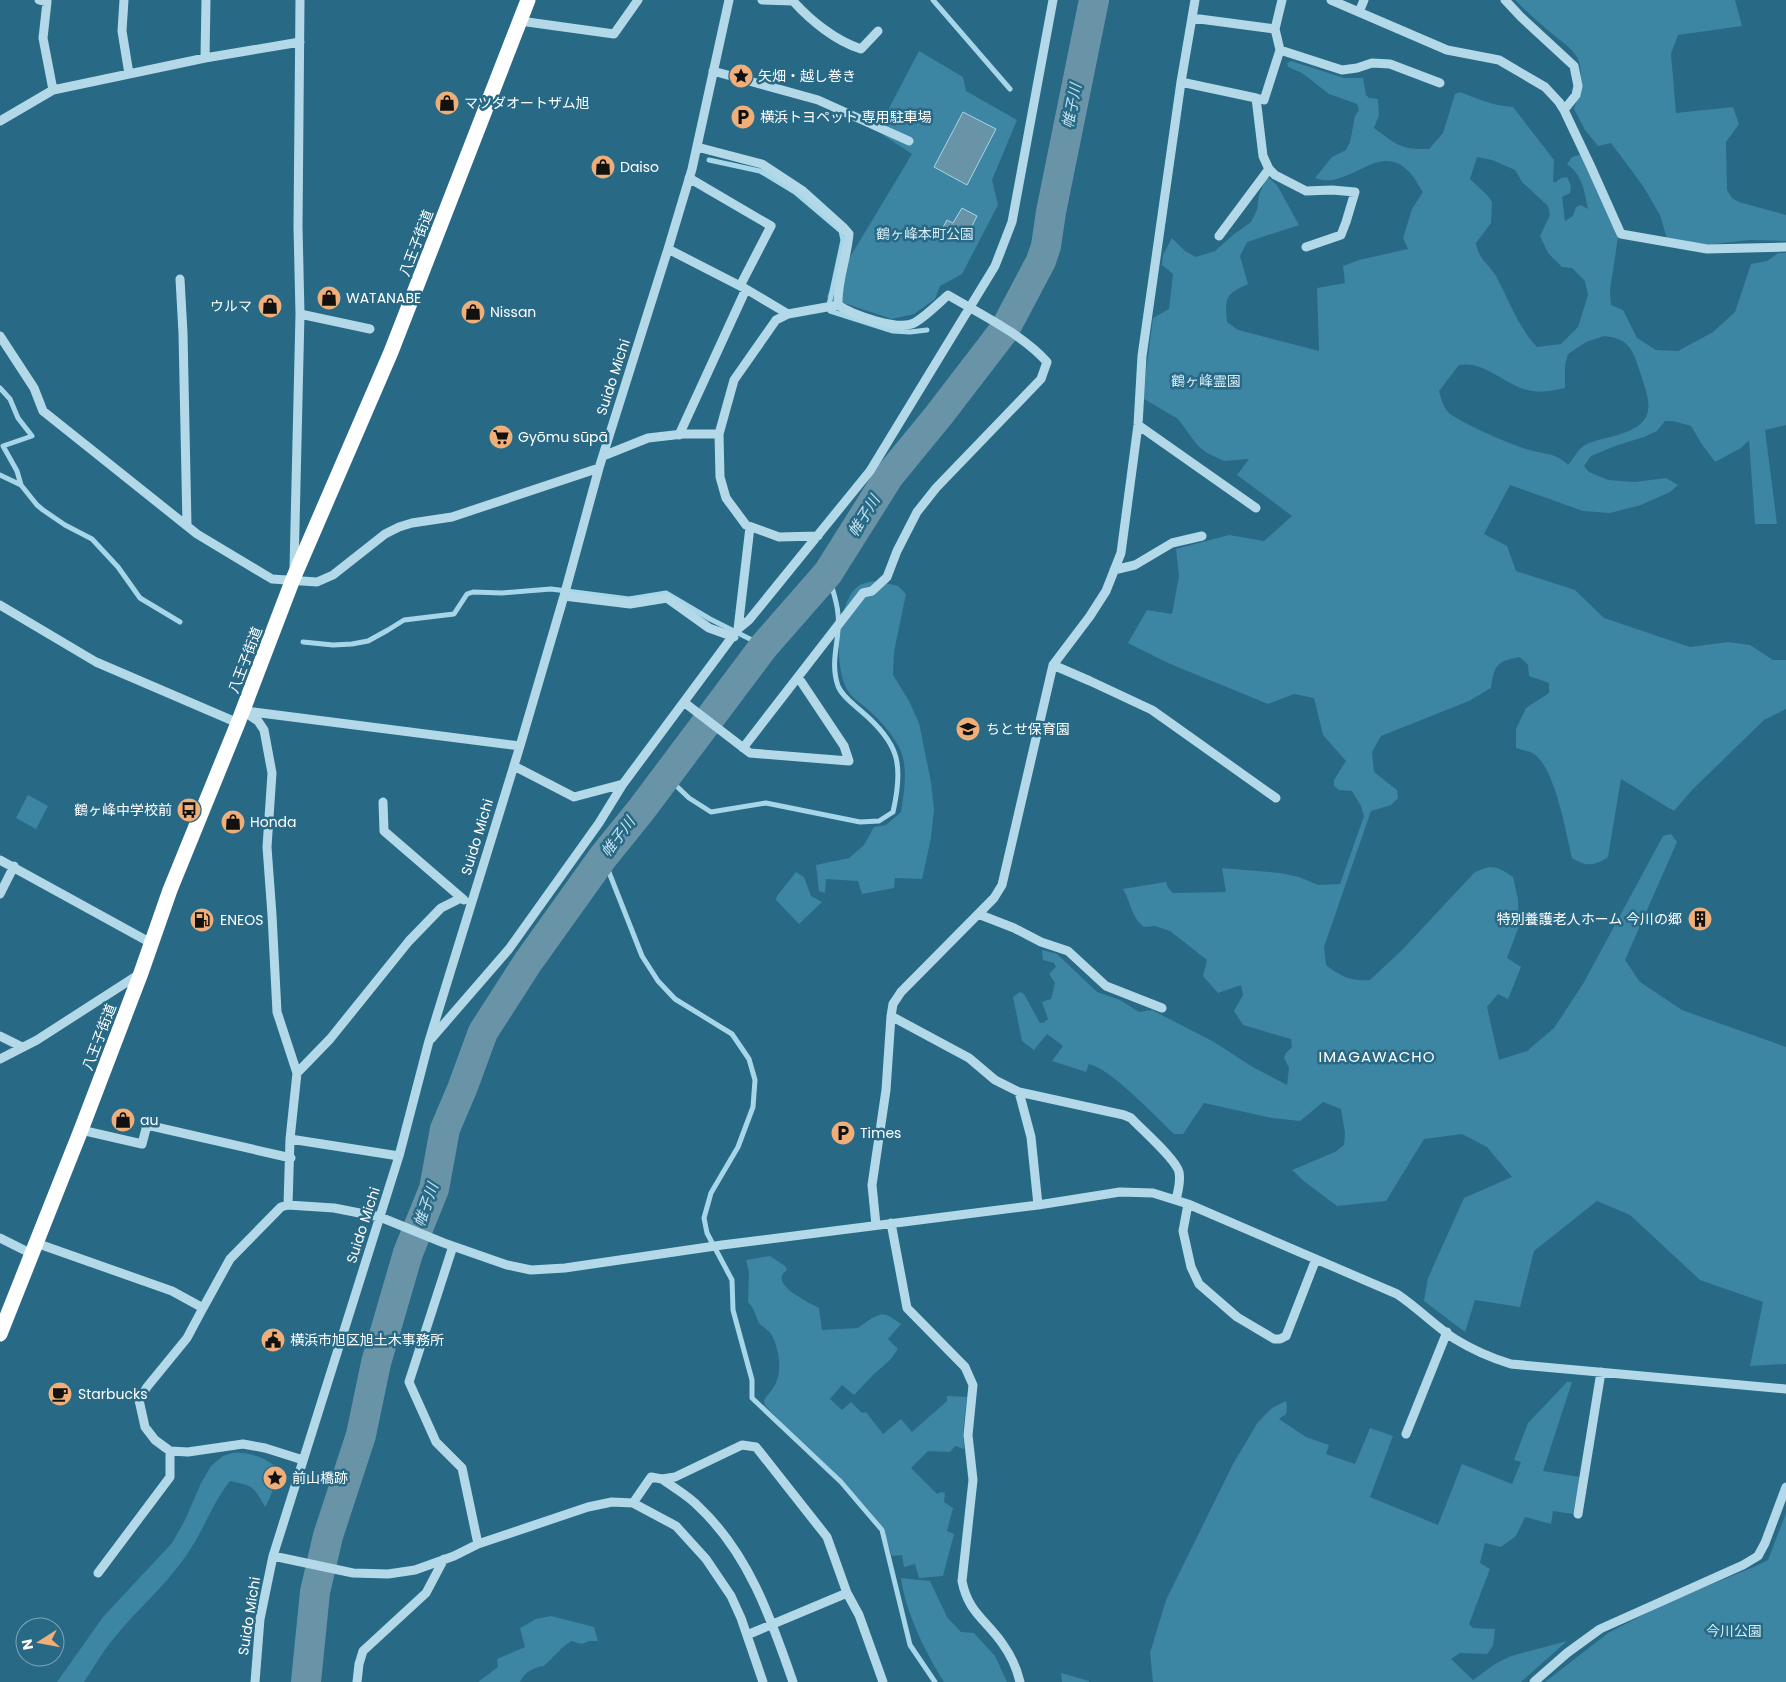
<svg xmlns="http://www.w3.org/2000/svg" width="1786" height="1682" viewBox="0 0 1786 1682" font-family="Poppins,'Noto Sans JP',sans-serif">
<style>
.green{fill:#3c85a3;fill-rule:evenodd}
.water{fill:#6994a7;stroke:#a7d6e8}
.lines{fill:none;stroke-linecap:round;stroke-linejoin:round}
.stream{stroke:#a7d6e8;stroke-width:5}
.river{stroke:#6994a7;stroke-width:30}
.minor{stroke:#b3d9e8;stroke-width:9}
.highway{stroke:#fff;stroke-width:15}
.labels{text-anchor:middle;stroke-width:5;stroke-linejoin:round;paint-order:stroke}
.poi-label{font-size:14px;fill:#fff;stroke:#286986;text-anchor:start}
.park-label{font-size:14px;fill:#d6edf6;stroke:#286986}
.street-label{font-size:14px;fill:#fff;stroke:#286986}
.water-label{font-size:15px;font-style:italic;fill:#c5e4f1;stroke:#286986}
.neighbourhood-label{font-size:15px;letter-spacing:1px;fill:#fff;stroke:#286986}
</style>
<rect width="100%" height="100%" fill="#286986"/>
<path class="green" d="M1515 0H1735L1742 26 1678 35 1671 54 1676 113 1733 107 1739 124 1726 142 1727 190 1732 198 1739 202 1786 215V241L1749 240 1707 245 1667 239 1660 215 1643 186 1611 143 1598 146 1585 130 1574 109C1579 94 1584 74 1578 59 1572 47 1559 40 1550 32 1538 22 1526 11 1515 0Z
M919 51 963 77 966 91 1017 120 992 180 998 205 962 274 940 286 935 299 914 314 892 319 826 297 912 154 877 131Z
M1291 61 1344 78H1363L1366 95 1369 98 1378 99 1379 115 1374 128C1396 144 1400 150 1429 149L1443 133 1455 94 1460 92C1478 99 1494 106 1513 107L1554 160 1553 182H1556L1561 178 1567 177 1571 186 1570 193 1562 197 1565 221 1573 216 1576 207 1581 205 1588 209C1584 190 1583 176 1567 164L1572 157 1586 153 1592 158 1595 172 1620 224 1610 290 1611 305 1623 310 1637 338 1656 350 1678 351 1713 332 1735 312 1751 264 1767 261 1778 253H1786V425L1765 430 1777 524H1755L1749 440 1741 448 1715 462 1701 443 1691 426 1673 421H1665L1657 431 1644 437 1615 446 1591 456 1584 466 1589 472 1608 480 1635 482 1666 478 1678 485 1670 492 1641 505 1610 513 1583 511 1510 485 1484 534 1507 546 1516 571 1575 590 1604 618 1690 647 1728 642 1750 645 1773 660H1786V709L1764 720 1692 790 1674 811 1621 779 1608 857C1594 866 1587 867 1572 858 1566 833 1555 768 1534 754 1530 751 1522 750 1516 748V729L1526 708 1549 693V683L1529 676 1528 665 1520 657C1497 661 1494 665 1491 688L1469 701 1381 736 1372 752 1374 772 1397 790 1398 798 1391 805 1371 811 1324 947 1326 965C1342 977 1349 981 1370 980L1402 950 1474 873C1491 864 1497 866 1513 877L1518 899 1519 926 1507 958 1521 967 1508 999 1498 994 1487 1007 1499 1060 1527 1051 1554 1028 1583 984 1663 836 1671 834 1677 842 1625 960 1640 982 1682 1010 1786 1047V1364L1750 1366 1763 1302 1700 1280 1630 1215 1597 1201 1534 1251 1520 1307 1475 1300 1465 1332 1424 1301 1428 1278 1464 1198 1512 1177 1487 1147 1462 1134 1424 1139 1386 1201 1337 1206 1305 1182 1292 1170 1335 1152 1344 1145 1345 1133 1341 1109 1323 1102 1300 1121 1272 1118 1204 1103 1183 1134H1174C1155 1116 1111 1069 1089 1064L1086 1072 1052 1061 1063 1046 1047 1034 1034 1050 1022 1041 1013 997 1020 992 1024 994 1040 1023H1043L1048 1019 1042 1002 1051 999 1055 983 1049 974 1056 967 1054 963 1043 960 1042 950 1057 954 1097 992 1120 1000 1139 1012 1152 1010 1214 1042 1251 1066 1287 1085 1289 1068 1284 1058 1286 1053 1292 1047 1291 1039 1243 1025 1234 1011 1243 995 1241 985 1218 993 1203 976 1207 960 1170 931 1155 926 1144 927C1131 917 1131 902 1123 889L1166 882 1168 888 1173 893 1226 892 1222 868 1280 873 1299 877 1318 885 1340 884 1364 816 1361 806 1352 791 1339 790 1334 786V780L1346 761 1323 735 1314 698 1294 694 1268 704 1168 663 1128 643 1147 610 1172 614 1179 576 1176 549 1229 535 1264 541 1292 516 1237 475 1249 459 1224 461 1207 453 1198 446 1178 419 1144 399 1146 371 1153 318 1169 309 1173 274 1162 265 1163 255 1172 238 1185 251 1196 257 1215 251 1233 235 1251 222 1257 210 1259 195 1267 176 1277 185 1299 225 1247 242 1240 256 1248 284C1225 295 1225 297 1227 322L1238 330 1319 351 1317 288 1345 283 1343 266 1359 260 1408 249 1403 238 1412 209 1423 192C1419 187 1416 180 1412 175 1380 136 1350 192 1315 178L1332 157 1346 150 1350 142 1355 116 1359 110 1357 104 1329 94 1302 73 1288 67 1287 63ZM1477 157 1492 160 1515 170 1522 182 1548 206 1550 215 1540 236 1548 253 1562 267 1572 268 1585 281 1588 295 1578 327 1561 344 1537 347C1518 327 1509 300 1496 276 1488 263 1478 259 1476 243L1491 223 1492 202 1487 195 1470 179ZM1604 336C1625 338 1632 346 1638 366 1650 403 1661 423 1614 436 1605 439 1594 440 1585 445 1577 450 1574 458 1568 465 1557 454 1547 454 1533 451 1516 447 1460 423 1448 412 1443 406 1441 398 1439 391L1459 365C1486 360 1507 388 1533 391 1544 393 1554 390 1565 388V365L1568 354 1586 342Z
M876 581 898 586 906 594 894 652 893 675 909 701 919 723 931 782 934 810 931 838 922 879 895 878 894 888 862 894 858 881 826 879 825 893 819 891 816 865 849 858 864 845 874 827 886 825 901 812C904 791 909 767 899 747 891 732 878 718 865 707 860 703 854 699 850 694 833 673 836 609 855 589 860 583 869 582 876 581Z
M28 795 48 806 36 829 16 818Z
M796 872 804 877 811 896 822 902 799 924 776 900 777 896Z
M770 1256 785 1266 787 1270C767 1283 808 1302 819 1308L822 1330 858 1328 872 1318 882 1314 889 1316 901 1324 888 1339 898 1349 890 1360 873 1375 854 1395 842 1385 830 1399 842 1410 851 1402 862 1413 866 1412 883 1434 901 1419 912 1432 947 1401V1396L967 1397 963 1432 964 1449 955 1446 950 1452 928 1451 911 1468 937 1494 941 1492 945 1493 944 1502 953 1508 947 1531 954 1534 943 1576 919 1578 915 1564 904 1567 902 1555 892 1556 883 1528 867 1508 843 1481 790 1432 765 1405 764 1400C768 1394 775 1387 777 1380 782 1367 778 1345 771 1334 768 1329 762 1327 759 1323 755 1315 755 1309 748 1302L749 1272 746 1260Z
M1567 1382H1572L1543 1471 1580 1477 1573 1514 1553 1511 1551 1524 1525 1517 1516 1536 1501 1547 1485 1543 1480 1563 1490 1569 1469 1624 1473 1628 1495 1629 1493 1646 1487 1654 1460 1653 1451 1659 1473 1680 1495 1664 1511 1656 1567 1641 1521 1682H1153L1150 1653 1166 1600 1233 1464 1258 1422 1272 1408 1286 1401 1287 1407 1286 1414 1279 1419 1306 1437 1329 1445 1326 1454 1355 1464 1370 1428 1393 1436 1370 1497 1438 1525 1462 1464 1512 1484 1521 1462 1514 1460 1528 1423Z
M232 1453C247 1452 262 1456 275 1466 277 1479 272 1496 265 1507 253 1486 254 1486 230 1481 211 1505 202 1535 183 1560 163 1588 136 1611 114 1638 103 1651 94 1667 84 1682H57L103 1617 172 1543 185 1520 201 1483 211 1466 223 1456Z
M1786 1513V1682H1545L1608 1633 1666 1603 1756 1566 1768 1560Z
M901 1578 930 1581 947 1617 961 1632 974 1633 995 1656 1007 1682H944C926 1654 905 1611 901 1578Z
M551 1616 594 1627 598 1641H589L582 1644 571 1641 562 1648 544 1666C533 1667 524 1673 520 1682H478L498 1667 497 1659 525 1647 520 1628 536 1619Z
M1061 1673 1089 1681V1682H1062Z"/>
<path class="water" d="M963 112 996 129 967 185 934 167Z
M962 208 977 216 968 234 961 230 956 239 941 231 947 220 953 223Z"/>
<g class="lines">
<path class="stream" d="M933 0 1010 89
M709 160 760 171 795 192 841 231 843 240 829 305 830 311 893 331 910 332 927 330
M1051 212 1052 165
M0 388 10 399 18 418 32 436 3 446 17 471 21 485
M0 475 21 485 37 505 43 510 65 525 92 539 118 567 140 598 180 622
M303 642 333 645 352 644 368 641 388 630 404 620 454 614 467 594 473 592 502 593 551 589 629 599 666 593 710 619 764 646
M666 776 689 798 711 812 766 803 860 822 879 821 893 812C904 764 899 743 861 711 853 704 842 696 838 686 829 660 841 638 838 614 837 600 831 586 828 573
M603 857 642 956 658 981 675 999 732 1034 749 1059 755 1080 753 1107 738 1147 711 1193 704 1218 707 1233 732 1280 733 1310 752 1380V1398L841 1482 882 1530 910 1645 935 1682"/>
<path class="river" d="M306 1682 315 1592 328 1536 361 1435 376 1363 408 1253 434 1189 445 1129 462 1089 483 1032 528 962 603 857 641 810 764 646 828 573 889 476 939 415 1005 329 1041 261 1046 246 1051 212 1094 0"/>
<path class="minor" d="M39 0 47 2 43 38 53 90
M124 0 122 31 129 74
M762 0 793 1C811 21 836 41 861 49L878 31
M1331 0 1447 50 1499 60 1545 87 1559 102 1564 110 1591 167 1621 234 1707 249 1786 247
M1505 0 1521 17 1574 66 1578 86 1576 95 1564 110
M1359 12 1364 0
M1192 18 1275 29
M520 21 614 34 638 0
M1280 50 1342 70 1357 68 1372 63 1390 64 1440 83
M205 58 206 0
M713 71 818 100 909 141
M1181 82 1256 98 1263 156 1269 169 1275 175 1306 191 1332 190 1355 192 1346 222 1341 235 1306 247
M1256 98 1264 100 1280 50 1275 29 1282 0
M0 121 53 90 205 58 300 42
M697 147 762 164 803 191 843 227 849 234C847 258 837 281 838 305 852 315 899 331 914 323 924 318 939 303 948 295 980 314 1022 334 1047 362L1041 379 936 488 917 512 897 551 887 577 872 591 863 593 743 748
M689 178 771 226 740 286
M1219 236 1269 169
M668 249 746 289 788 314 838 305
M180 279 183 333 187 525
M300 314 370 329
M788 314 776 320 734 380 719 434 720 477 726 498 746 525 779 537 818 536
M0 336 34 388 43 411 197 534 272 579 317 582 333 575 385 534 399 527 412 523 452 517 599 468
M1138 425 1256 508
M679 435 746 289
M603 456 648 438 683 434H719
M294 569 300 314 298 227 300 0
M1114 570 1135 565 1172 543 1202 536
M564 596 630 604 667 598 709 628 734 637
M0 605 96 662 238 723
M738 629 750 527
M1053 665 1090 681 1152 710 1276 798
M685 703 750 753 849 761 844 746 798 677
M243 711 258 721 264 730 272 773 267 847 272 915 277 1012 297 1073 290 1139
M245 711 520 746
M514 766 574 797 623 784 738 629 749 620 870 471 995 266 1012 222 1053 0
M383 802 384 831 464 900
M0 860 151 943
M0 894 14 866
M978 914 1014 928 1041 942 1068 951 1106 986 1162 1008
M891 1016 969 1058 995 1080 1019 1092 1124 1115 1131 1118C1141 1129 1176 1159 1179 1172 1181 1182 1178 1190 1176 1200
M0 1036 22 1047
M431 1039 509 949 599 823 623 784
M0 1059 37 1040 141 973
M297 1073 330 1039 409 941 441 908 461 898
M1019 1092 1031 1137 1038 1205
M81 1130 142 1144 147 1125 291 1158
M1188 1204 1183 1231 1191 1267 1199 1284 1237 1317 1274 1339H1280L1286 1336 1316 1259
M288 1205 290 1139 399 1156
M891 1223 907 1308 965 1367 973 1385 968 1435 973 1480 962 1581C968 1612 985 1619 1002 1643 1010 1654 1017 1669 1020 1682
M876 1225 872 1185 886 1090 891 1016 893 1004 901 992 994 898 1002 885 1053 665 1090 616 1106 591 1121 553 1138 425 1142 356 1181 82 1195 0
M0 1238 32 1254
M36 1243 172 1291 203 1308 187 1338 147 1387 139 1400 145 1427 155 1440 170 1451 188 1452 243 1444 265 1448 303 1460
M453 1246 409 1382 436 1442 462 1468 478 1544
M203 1308 230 1259 281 1207 288 1205 334 1208 380 1217 444 1243 507 1265 531 1270 565 1268 722 1245 1038 1205 1120 1192 1153 1193 1188 1204 1397 1294C1418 1308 1435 1326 1455 1339 1473 1350 1491 1358 1511 1364L1786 1389
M1406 1434 1447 1332
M662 1479C674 1488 689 1496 699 1507 749 1554 771 1619 793 1682
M633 1503 651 1477 662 1479 675 1477 742 1445 756 1447 827 1537 847 1593 859 1615 883 1682
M1578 1514 1601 1372
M273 1556 353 1573 388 1574 415 1570 454 1556 478 1544 588 1507 612 1502 633 1503 676 1526 706 1559 731 1596 741 1618 763 1682
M98 1573 170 1477V1451
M747 1635 847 1593
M255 1682 260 1619 273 1556 399 1156 429 1041 520 746 564 596 599 468 668 249 692 169 729 0
M357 1682 359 1664 363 1651 426 1593 444 1559
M1534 1682 1567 1653 1600 1629 1743 1565 1758 1556 1765 1543 1786 1487"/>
<path class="highway" d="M0 1334 81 1130 141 973 170 890 238 723 293 579 391 352 528 0"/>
</g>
<defs>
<symbol id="sight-disc" viewBox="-11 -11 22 22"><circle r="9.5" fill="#f0af79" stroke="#286986"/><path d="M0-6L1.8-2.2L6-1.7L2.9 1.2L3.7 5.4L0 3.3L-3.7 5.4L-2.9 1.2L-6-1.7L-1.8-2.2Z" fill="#111"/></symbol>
<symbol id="shop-disc" viewBox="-11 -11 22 22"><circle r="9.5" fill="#f0af79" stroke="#286986"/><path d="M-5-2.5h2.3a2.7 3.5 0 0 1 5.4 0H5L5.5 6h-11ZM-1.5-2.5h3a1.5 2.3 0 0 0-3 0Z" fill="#111"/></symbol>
<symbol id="parking-disc" viewBox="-11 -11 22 22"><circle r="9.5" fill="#f0af79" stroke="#286986"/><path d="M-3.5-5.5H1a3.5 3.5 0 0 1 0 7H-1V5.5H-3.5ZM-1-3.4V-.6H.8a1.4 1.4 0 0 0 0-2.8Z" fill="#111"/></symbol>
<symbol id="supermarket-disc" viewBox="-11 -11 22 22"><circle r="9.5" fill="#f0af79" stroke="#286986"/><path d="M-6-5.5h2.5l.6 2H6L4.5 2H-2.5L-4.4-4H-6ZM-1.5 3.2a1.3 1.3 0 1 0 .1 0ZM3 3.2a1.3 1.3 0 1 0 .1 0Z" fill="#111"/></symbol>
<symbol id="school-disc" viewBox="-11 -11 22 22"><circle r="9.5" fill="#f0af79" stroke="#286986"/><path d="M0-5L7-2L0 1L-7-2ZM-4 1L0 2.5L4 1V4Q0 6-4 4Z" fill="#111"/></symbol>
<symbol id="bus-disc" viewBox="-11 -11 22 22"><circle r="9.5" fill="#f0af79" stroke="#286986"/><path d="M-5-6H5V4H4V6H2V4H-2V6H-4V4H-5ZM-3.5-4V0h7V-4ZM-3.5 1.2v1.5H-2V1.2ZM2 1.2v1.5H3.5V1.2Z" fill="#111"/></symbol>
<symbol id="building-disc" viewBox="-11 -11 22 22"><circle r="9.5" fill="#f0af79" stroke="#286986"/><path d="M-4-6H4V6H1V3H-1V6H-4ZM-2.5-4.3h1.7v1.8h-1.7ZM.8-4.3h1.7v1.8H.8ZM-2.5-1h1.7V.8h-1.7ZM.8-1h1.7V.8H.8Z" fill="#111"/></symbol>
<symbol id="fuel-disc" viewBox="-11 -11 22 22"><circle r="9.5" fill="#f0af79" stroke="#286986"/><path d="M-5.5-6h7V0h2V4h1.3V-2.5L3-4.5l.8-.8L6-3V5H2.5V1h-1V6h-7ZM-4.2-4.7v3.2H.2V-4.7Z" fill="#111"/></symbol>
<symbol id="civic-disc" viewBox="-11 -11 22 22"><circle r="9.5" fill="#f0af79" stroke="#286986"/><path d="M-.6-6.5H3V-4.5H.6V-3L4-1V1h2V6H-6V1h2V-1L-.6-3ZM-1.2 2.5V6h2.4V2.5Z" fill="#111"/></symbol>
<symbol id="cafe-disc" viewBox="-11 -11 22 22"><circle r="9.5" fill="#f0af79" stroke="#286986"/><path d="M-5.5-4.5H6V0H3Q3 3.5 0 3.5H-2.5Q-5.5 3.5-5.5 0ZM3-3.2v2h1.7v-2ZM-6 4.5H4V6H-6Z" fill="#111"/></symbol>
</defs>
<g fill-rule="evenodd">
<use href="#sight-disc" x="727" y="62" width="28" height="28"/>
<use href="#shop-disc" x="433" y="89" width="28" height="28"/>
<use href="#parking-disc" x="729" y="103" width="28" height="28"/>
<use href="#shop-disc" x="589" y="153" width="28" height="28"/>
<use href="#shop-disc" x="315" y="284" width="28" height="28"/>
<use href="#shop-disc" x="256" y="292" width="28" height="28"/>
<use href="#shop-disc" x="459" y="298" width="28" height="28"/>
<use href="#supermarket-disc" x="487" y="423" width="28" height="28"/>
<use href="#school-disc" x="954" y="715" width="28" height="28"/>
<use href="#bus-disc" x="175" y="796" width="28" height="28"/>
<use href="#shop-disc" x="219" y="808" width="28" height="28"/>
<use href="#building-disc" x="1686" y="905" width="28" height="28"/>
<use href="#fuel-disc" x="188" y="906" width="28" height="28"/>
<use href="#shop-disc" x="109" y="1106" width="28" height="28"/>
<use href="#parking-disc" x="829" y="1119" width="28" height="28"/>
<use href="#civic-disc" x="259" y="1326" width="28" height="28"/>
<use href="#cafe-disc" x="46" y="1380" width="28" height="28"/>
<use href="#sight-disc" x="261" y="1464" width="28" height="28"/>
</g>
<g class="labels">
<g class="poi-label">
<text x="758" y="81">矢畑・越し巻き</text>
<text x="464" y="108">マツダオートザム旭</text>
<text x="760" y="122">横浜トヨペット 専用駐車場</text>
<text x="620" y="172">Daiso</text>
<text x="346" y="303">WATANABE</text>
<text x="252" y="311" text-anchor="end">ウルマ</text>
<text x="490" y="317">Nissan</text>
<text x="518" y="442">Gyōmu sūpā</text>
<text x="986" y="734">ちとせ保育園</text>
<text x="172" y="815" text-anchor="end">鶴ヶ峰中学校前</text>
<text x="250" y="827">Honda</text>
<text x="1682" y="924" text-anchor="end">特別養護老人ホーム 今川の郷</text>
<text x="220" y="925">ENEOS</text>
<text x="140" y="1125">au</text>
<text x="860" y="1138">Times</text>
<text x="290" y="1345">横浜市旭区旭土木事務所</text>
<text x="78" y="1399">Starbucks</text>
<text x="292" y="1483">前山橋跡</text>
</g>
<g class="park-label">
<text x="925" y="239">鶴ヶ峰本町公園</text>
<text x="1206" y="386">鶴ヶ峰霊園</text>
<text x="1734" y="1636">今川公園</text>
</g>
<g class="street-label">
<text transform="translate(416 243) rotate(-69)" y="5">八王子街道</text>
<text transform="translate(613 377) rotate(-72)" y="5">Suido Michi</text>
<text transform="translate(245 660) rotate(-69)" y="5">八王子街道</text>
<text transform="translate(477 837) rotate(-73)" y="5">Suido Michi</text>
<text transform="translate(99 1037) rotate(-69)" y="5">八王子街道</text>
<text transform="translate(363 1225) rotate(-72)" y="5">Suido Michi</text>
<text transform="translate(249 1616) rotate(-81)" y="5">Suido Michi</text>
</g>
<g class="water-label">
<text transform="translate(1072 106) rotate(-79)" y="5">帷子川</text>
<text transform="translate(864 516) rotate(-58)" y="5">帷子川</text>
<text transform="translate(618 837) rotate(-53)" y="5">帷子川</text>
<text transform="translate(426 1205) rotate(-71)" y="5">帷子川</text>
</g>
<g class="neighbourhood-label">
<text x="1377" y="1062">IMAGAWACHO</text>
</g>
</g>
<g transform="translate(40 1642) rotate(259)"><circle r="24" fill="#286986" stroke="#7ea5b6"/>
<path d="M0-4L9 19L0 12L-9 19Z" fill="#f0af79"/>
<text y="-8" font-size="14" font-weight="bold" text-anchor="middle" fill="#ffffff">N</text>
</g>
</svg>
